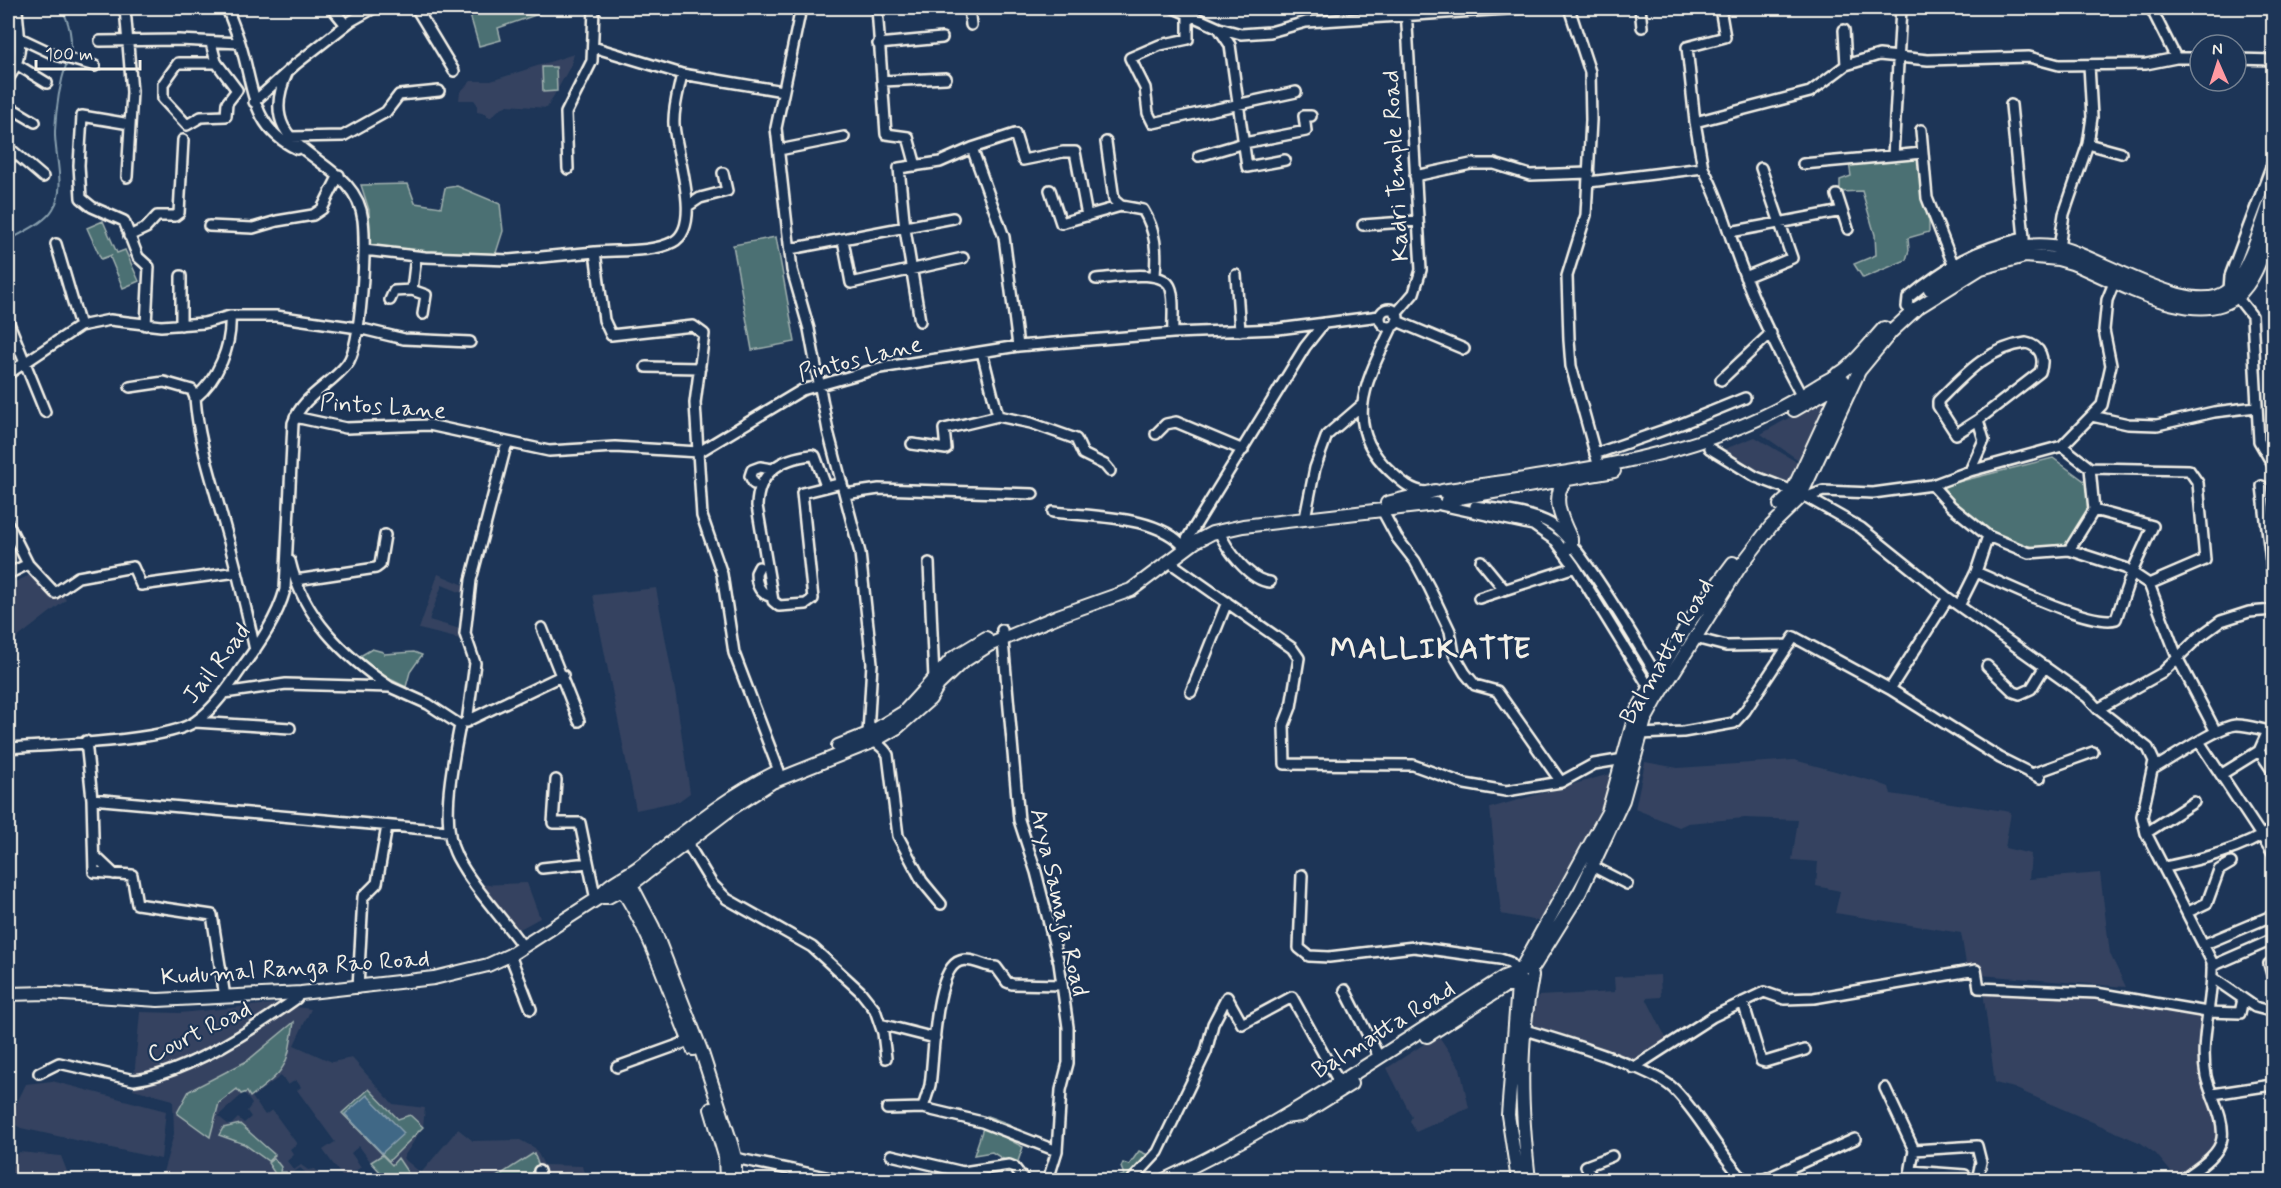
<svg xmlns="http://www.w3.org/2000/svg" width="2281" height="1188" viewBox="0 0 2281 1188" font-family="Mynerve,sans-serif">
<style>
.built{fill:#344360;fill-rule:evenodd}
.green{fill:#4b7073;stroke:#a0b0ae;stroke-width:1.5}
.water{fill:#3f6786;stroke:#879ead;stroke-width:1.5}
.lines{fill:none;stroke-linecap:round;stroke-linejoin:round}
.stream{stroke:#879ead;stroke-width:2}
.minor-casing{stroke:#f4f1e8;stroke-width:14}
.major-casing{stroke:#f4f1e8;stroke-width:16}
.minor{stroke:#1d3557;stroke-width:9}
.major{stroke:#1d3557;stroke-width:12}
.labels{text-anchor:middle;stroke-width:4.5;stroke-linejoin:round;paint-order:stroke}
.street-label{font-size:24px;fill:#f4f1e8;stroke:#1d3557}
.district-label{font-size:30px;font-weight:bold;letter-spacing:1.5px;fill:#f4f1e8;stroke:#1d3557}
</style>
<rect width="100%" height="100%" fill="#1d3557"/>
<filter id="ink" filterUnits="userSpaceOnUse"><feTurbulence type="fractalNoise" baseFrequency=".0167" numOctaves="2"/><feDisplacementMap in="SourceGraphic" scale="12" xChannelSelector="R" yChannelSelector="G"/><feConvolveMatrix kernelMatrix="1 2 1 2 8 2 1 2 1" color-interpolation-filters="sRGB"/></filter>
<g filter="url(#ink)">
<path class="built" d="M574 54 571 65 547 108 508 105 501 108 491 117H487V114L477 112V104L474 100H459L460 92 471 81H491Z
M1825 399 1828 400 1803 463 1761 434 1814 403Z
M1755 437 1800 464 1787 495 1717 452Z
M44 569 66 600 8 645V585Z
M438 574 469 587 467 595 442 585 429 620 460 629V639L419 629Z
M656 588 676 696 690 793 679 801 636 810 593 595Z
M1794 760 1876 782 1889 787 1891 794 2011 812 2005 848 2031 854 2029 879 2100 873 2110 954 2126 987 1980 975 1976 965 1966 964 1961 933 1835 913 1840 891 1816 886 1818 862 1792 860 1798 820 1745 818 1688 823 1679 827 1635 809 1645 762 1678 768Z
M1610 774 1599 820 1543 922 1501 914 1490 808Z
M527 883 540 918 518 930 510 926 480 885Z
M1660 975 1661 997 1646 998 1668 1042 1633 1066 1531 1030 1538 996 1615 992 1614 977Z
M1983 991 2084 995 2206 1017 2200 1066 2217 1125 2218 1140 2206 1155 2176 1178 2156 1154 2141 1143 2014 1088 1995 1083Z
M271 1004 311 1009 294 1045 332 1062 352 1058 393 1104 425 1108 423 1127 403 1158 421 1173 458 1129 473 1141 520 1140 535 1148 544 1165 582 1166 586 1180H544L533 1153 492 1180H403L410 1176 398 1158 384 1176 376 1180 381 1176 359 1146 351 1153 361 1167 344 1179 323 1150 335 1142 297 1090 301 1087 296 1080 288 1085 281 1076 252 1097 265 1115 272 1110 297 1144 290 1149 294 1155 287 1161 294 1170 301 1165 308 1170 315 1169 324 1180H318L312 1172 307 1174 300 1168 291 1174 295 1180 286 1172H280L268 1164 279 1180H12L11 1168 19 1152 61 1156 68 1174 161 1179 174 1134 173 1100 133 1089 140 1012 180 1013ZM294 1023 249 1096 247 1092 237 1089 219 1103 189 1091 247 1061ZM244 1093 252 1104 247 1111 251 1117 244 1123 238 1118 230 1126 218 1116ZM240 1124 269 1148 274 1156 268 1161 244 1144 220 1136Z
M1438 1035 1460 1068 1469 1108 1416 1132 1410 1121 1412 1117 1387 1068Z
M52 1081 166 1111 161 1159 21 1128 8 1121 26 1084Z"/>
<path class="green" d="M468 8H546L547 11 498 28 501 40 479 46Z
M542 67H556L557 91 543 92Z
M1920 157 1932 224 1929 222V232L1908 238 1909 250 1906 260 1863 278 1854 264 1876 255 1875 235 1862 191 1840 192V180L1851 176 1849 163Z
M408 184 415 203 441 207 445 188 457 186 500 204 503 231 495 256H416L370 246 369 210 361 185Z
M103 221 117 253 125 250 139 281 123 288 110 257 112 255 101 259 87 228Z
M776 237 795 342 752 350 733 245Z
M2053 458 2087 483 2094 510 2078 527 2069 547C2007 554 1979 528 1938 487Z
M372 649 383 652 384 654 414 652 422 655 410 672 406 687 370 669 360 656Z
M294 1022C287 1068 287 1069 250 1097L247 1092 241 1094 237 1089 219 1103 210 1137 177 1113 189 1091 247 1061Z
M369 1089 398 1119 410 1115 423 1127 389 1161 342 1113Z
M987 1116 1009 1124 1006 1138 1023 1147 1016 1167 992 1152 974 1155Z
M240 1124 275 1155 268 1161 244 1144 219 1135 223 1128Z
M1139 1151 1148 1155V1159L1126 1180H1116L1115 1178 1124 1175 1121 1167 1123 1163 1129 1165Z
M534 1153 544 1180H492Z
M382 1155 392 1165 398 1158 410 1176 403 1180H377L383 1175 371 1162Z
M274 1158 281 1167 280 1172H286L295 1180H279L268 1163Z"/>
<path class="water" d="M367 1095 404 1133 382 1153 345 1114Z"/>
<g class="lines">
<path class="stream" d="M61 8C69 20 74 42 69 56
M8 241C22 232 44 224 53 209 67 188 54 154 55 131 56 108 60 83 67 62"/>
<defs>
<path id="minor" d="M125 8 132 92 127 177
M227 8C231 19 236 31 240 43 254 86 250 127 297 149
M332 8 346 25
M416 8 454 71
M801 8 776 128 792 270 809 329 828 431 860 553 872 663 868 734C873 743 883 745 888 755L898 836 922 881 941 904
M877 8 886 134 908 137 916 166
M969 8 971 25
M1174 8 1219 28 1241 34 1270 32 1306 22 1523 8
M1569 8 1590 72 1591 120 1586 215 1567 276 1569 340 1571 366 1600 471
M1640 8 1642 27
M2151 8 2176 58
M1188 12V39L1160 45 1130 58 1145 88 1148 113 1153 123 1296 92
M1220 30 1230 45 1247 167 1285 160
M1844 30 1846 65
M22 39 56 55 95 66
M100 41 179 40 240 43
M211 43 216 62 237 90 227 103 226 116 201 117 187 125 163 99V84L178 63H217
M878 44 942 38
M593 47 682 74 783 91
M2236 59 2274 60
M16 64 47 83
M8 79C26 54 18 35 17 8
M883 81 946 78
M254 102 296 64 351 21 374 8
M2011 105 2024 238
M8 106 35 122
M1695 122 1687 47 1725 37 1720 8
M130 124 82 116 79 165 81 198 92 207 124 221 138 257 149 267 146 325
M1921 130 1927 198 1953 264
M290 137 343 136 386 112 399 95 439 91
M1106 142 1114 200 1121 206
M2088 144 2121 153
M8 147 43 177
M972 148 1015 134 1023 160 1063 152H1075L1087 216
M779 150 844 137
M1199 156 1244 143 1306 131 1304 116H1311
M1893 156 1901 8
M1803 164 1923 153
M1703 168 1695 122 1810 92 1846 65 1879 55 1928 60 2029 57 2059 65 2146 64 2176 58H2200
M568 169 566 113 592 61 594 8
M1415 176 1471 164H1494L1530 175 1589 173
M1589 182 1703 168C1721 201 1729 236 1743 271 1759 314 1780 356 1802 397
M1050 190 1061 223 1121 206 1143 210C1156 231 1157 251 1155 275
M1837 195 1848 229
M688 206 700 198 727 191 723 173
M1363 225 1418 221
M209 226 253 228 277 221 313 215 322 209 339 175
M1730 232 1842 211
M129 236 146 228 157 216H175L179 213 183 140
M843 240 851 283 963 258
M56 244 80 326
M2059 248 2064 214 2088 144 2092 117 2089 65
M790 249 953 218
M364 250 425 257 509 260 595 252 604 320 611 335 693 326 704 334 695 403 702 516 722 574 734 653 779 771
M595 252C618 250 652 253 673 242 704 226 675 151 674 124 673 108 679 89 682 74
M1236 275 1240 331
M181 276V325
M1745 277 1792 258 1761 168
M1096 279C1114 278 1165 267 1171 289 1175 302 1172 320 1173 333
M412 290 416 256
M2229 290 2230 276 2274 159
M2237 297 2252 316 2259 441 2274 467
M390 300 394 291 412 290 426 295 423 314
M1907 307 1908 298C1946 266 1975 249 2024 238V247
M1380 318a9 9 0 1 1 18 0a9 9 0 1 1-18 0Z
M1396 314 1414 293 1421 270 1406 8
M230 316C232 346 218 379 195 398 198 436 209 470 219 506 233 554 245 602 255 650
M8 321 45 412
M920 321 905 229 899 168 940 162 972 148 1004 237 1018 346
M1397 321 1464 349
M1392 327C1368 378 1340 425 1390 471 1401 481 1410 490 1425 492
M2026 343C2041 346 2045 359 2040 372L1978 420 1956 434 1938 406V401C1963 376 1989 347 2026 343Z
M982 352 998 416 1031 423 1076 439 1083 454 1105 465 1110 471
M646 367 700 368
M8 374 80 326 110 320 161 326 204 323 230 316H276L358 328 404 339 470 342
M1721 380 1771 333
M130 387 164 382 192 390 195 398
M2092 416 2128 424 2157 425 2214 412 2256 407
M295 417 346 428 429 425 549 451 615 447 699 452 802 390 880 368 1018 346 1173 333 1278 329 1380 316
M1156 434 1166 424 1176 422 1243 450
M912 444 946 449 944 429 998 416
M2062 446 2090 468 2189 470 2198 483 2205 560 2149 584
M1709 448 1756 477 1801 494 1861 528 1948 598 2087 697 2098 709 2148 748 2154 761 2142 816 2146 833 2212 962C2214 999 2199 1039 2206 1076 2210 1095 2225 1118 2222 1138 2220 1156 2195 1170 2182 1180
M1595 454 1681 424 1745 398
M1970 471 1984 440 1978 420
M754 484 750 476 752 470 760 467 772 469
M1932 485 1951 506 1988 536 2029 553 2069 550 2125 568 2149 584 2178 659 2215 730
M826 486 815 456 812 455C781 458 758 472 757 506L773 601 779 606 806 604 813 599 802 493 842 483
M2262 486 2274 587
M845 494 879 489 1033 494
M1807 497 1823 491 1873 493 1932 485 1970 471 2062 446 2102 405 2111 365 2104 330 2107 300 2116 278
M1441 505 1533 525 1556 541 1575 567 1652 692
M1475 506C1499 510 1529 512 1551 524 1578 540 1639 647 1659 679
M1382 510 1397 538 1415 561 1429 587 1450 631 1454 654 1465 673 1475 685 1497 691 1561 782 1594 764 1624 759
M1053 512C1093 517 1159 515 1185 548
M1306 513 1315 468 1327 435 1363 404
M8 524 28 564 8 574
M1219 531C1226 549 1250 581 1270 582
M1189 546 1187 539 1305 347 1324 323
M2069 550 2094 510 2090 468
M290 561C303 617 344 656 390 687
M1168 561 1292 648 1299 658 1291 707 1284 725 1285 764 1413 765 1465 784 1506 791 1561 782
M1481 561 1504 589
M929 563 934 679
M28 564 55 593 78 577 133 567 141 585 237 572
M759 567 756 573C756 585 760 594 772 597
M1976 572C2004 584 2091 627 2116 619L2132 572 2153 526 2094 510
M296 580 376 568 380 565 385 535
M1479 598 1575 567
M1960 604 1976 572 1988 536
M542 628 579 721
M1002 630 1019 820 1036 872 1059 963 1068 1027V1063L1061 1090 1057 1151 1048 1180
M1695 638 1726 646 1789 645
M1987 666 2014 692 2020 694 2031 689 2045 666
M1890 689 1948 598
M1191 692 1227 602
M224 693 286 684 390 687 428 704 460 725C453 762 439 823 457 857 474 889 502 917 523 947
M2098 709 2162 673 2199 637 2221 621 2249 612 2274 610
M195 722 290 728
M465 722 563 675
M467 722 475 663 465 634 471 580 507 442
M2268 731 2259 751 2274 773
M1640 734 1683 732 1734 723 1745 711 1794 637 1890 689 2000 758 2040 778
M86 741 92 799 94 872 132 875 137 904 212 915 225 997
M2200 743 2274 855
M8 748C46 745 168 742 196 721 215 708 230 685 243 666 260 643 277 618 285 590L293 423C303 395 330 386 347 364 362 345 366 246 363 220 355 151 247 158 288 71
M2153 769C2171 759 2220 725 2236 725 2250 725 2261 730 2274 732
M2032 774 2093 752
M2222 774 2259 751
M556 780 553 823H580L596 900
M92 799 448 831
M2146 833 2194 802
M684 838 712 884 727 899 812 947 860 991 875 1010 883 1033 886 1058
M94 855 114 874
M1592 866 1627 884
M2165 867C2202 859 2242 850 2274 828
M542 868 588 863
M1302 875 1299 948 1309 956 1329 957 1414 947 1500 959 1509 962 1519 973
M2188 912 2207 903 2219 870 2231 863
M2205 944 2274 915
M510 955 531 1009
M2274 961 2269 964 2274 982
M2212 966 2274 939
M2213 978 2255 1007 2274 1012
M358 988 363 897 377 883 387 826
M1345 990 1379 1057
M1743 1002 1761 1061 1765 1062 1805 1050
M880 1024 935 1038
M1525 1030C1559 1040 1651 1067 1674 1089 1701 1116 1718 1153 1744 1180
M617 1067 689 1041
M1633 1068 1712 1017 1764 992 1784 999 1814 998 1976 970 1979 988 2096 993 2207 1012 2240 1013 2243 999
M39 1073 59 1063 134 1080C186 1074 255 1028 297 998V994
M1885 1088 1914 1150 1909 1180
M2213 1094 2272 1085 2274 1088
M923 1108C925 1100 928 1093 930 1085 934 1061 934 969 960 961 972 957 984 967 996 967L1007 982 1012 984 1062 985
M887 1109 923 1108 982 1122 1057 1151
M1914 1150 1977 1146 1981 1162 1977 1180
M891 1155 963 1172 1009 1165 1014 1167 1024 1180
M735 1158 840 1180
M539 1171 541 1180
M1911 1171 1965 1175
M1132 1180 1158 1152 1206 1052 1213 1024 1227 997 1242 1024 1292 997 1339 1082
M1593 1180 1586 1166 1612 1156
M1763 1180 1855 1139"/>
<path id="major" d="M1930 289C1965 267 2008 240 2052 246 2095 252 2192 322 2229 290 2250 271 2264 218 2274 191
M1794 410 1844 381
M1442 491C1571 471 1705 460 1816 387 1826 380 1838 376 1847 368 1861 356 1872 341 1884 328
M1447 500 1614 471
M1387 503 1435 491
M1780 505 1790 496 1843 382 1837 374
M1565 551 1571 545V539C1563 522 1550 497 1565 482
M838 746 868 734 904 712 953 658 986 638
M628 879 653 927 702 1053 731 1143 735 1158V1180
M619 885C653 934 669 995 693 1049
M600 897C606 883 628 876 640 866 684 833 724 798 775 773
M8 994 48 993 158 1000 301 993 434 978 488 965 510 955 600 897H608L632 884 732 808 772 782 872 742 898 727 930 699 938 685 961 663 989 645 1058 616 1131 590 1195 542 1212 533 1243 526 1435 504
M1427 1036 1505 986 1530 983
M711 1109 725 1156 726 1180
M1284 1117 1301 1115 1351 1084
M1164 1180C1283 1125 1392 1048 1504 977L1534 966 1580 892 1623 800 1645 720 1656 700 1739 568 1771 526 1799 499 1859 371 1892 331 1917 308 1981 268 2025 256 2058 259 2072 263C2114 280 2197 330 2237 296 2257 280 2265 245 2274 222
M1518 1180 1508 1115 1519 973 1608 812 1636 712 1690 621 1733 563
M1529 1180C1521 1109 1518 1048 1532 976"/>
</defs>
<use href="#minor" class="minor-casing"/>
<use href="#major" class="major-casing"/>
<use href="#minor" class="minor"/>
<use href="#major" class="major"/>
</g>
</g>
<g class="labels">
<g class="street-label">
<text transform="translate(1395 166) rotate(-93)" y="8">Kadri Temple Road</text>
<text transform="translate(860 358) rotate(-14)" y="8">Pintos Lane</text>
<text transform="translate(383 406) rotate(4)" y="8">Pintos Lane</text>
<text transform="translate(1666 651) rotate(-60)" y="8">Balmatta Road</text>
<text transform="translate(216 663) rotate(-52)" y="8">Jail Road</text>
<text transform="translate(1060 902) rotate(77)" y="8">Arya Samaja Road</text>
<text transform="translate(295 967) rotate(-4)" y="8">Kudumal Ranga Rao Road</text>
<text transform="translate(1383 1029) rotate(-32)" y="8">Balmatta Road</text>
<text transform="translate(199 1031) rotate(-26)" y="8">Court Road</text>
</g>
<g class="district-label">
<text x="1431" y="658">MALLIKATTE</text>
</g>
</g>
<rect width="2281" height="1188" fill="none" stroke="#1d3557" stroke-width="30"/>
<rect x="15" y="15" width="2251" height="1158" fill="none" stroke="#f4f1e8" stroke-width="2" filter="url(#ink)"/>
<g transform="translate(2218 63) rotate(357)"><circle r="28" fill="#1d3557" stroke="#738091" stroke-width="1.5"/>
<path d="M0-4.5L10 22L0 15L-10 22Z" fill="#ff9aa2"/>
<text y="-9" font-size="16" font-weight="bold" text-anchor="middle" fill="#f4f1e8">N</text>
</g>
<path d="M36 60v9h104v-9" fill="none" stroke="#f4f1e8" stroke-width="3"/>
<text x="45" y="60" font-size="18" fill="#f4f1e8" stroke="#1d3557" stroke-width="4.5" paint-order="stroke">100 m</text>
</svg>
